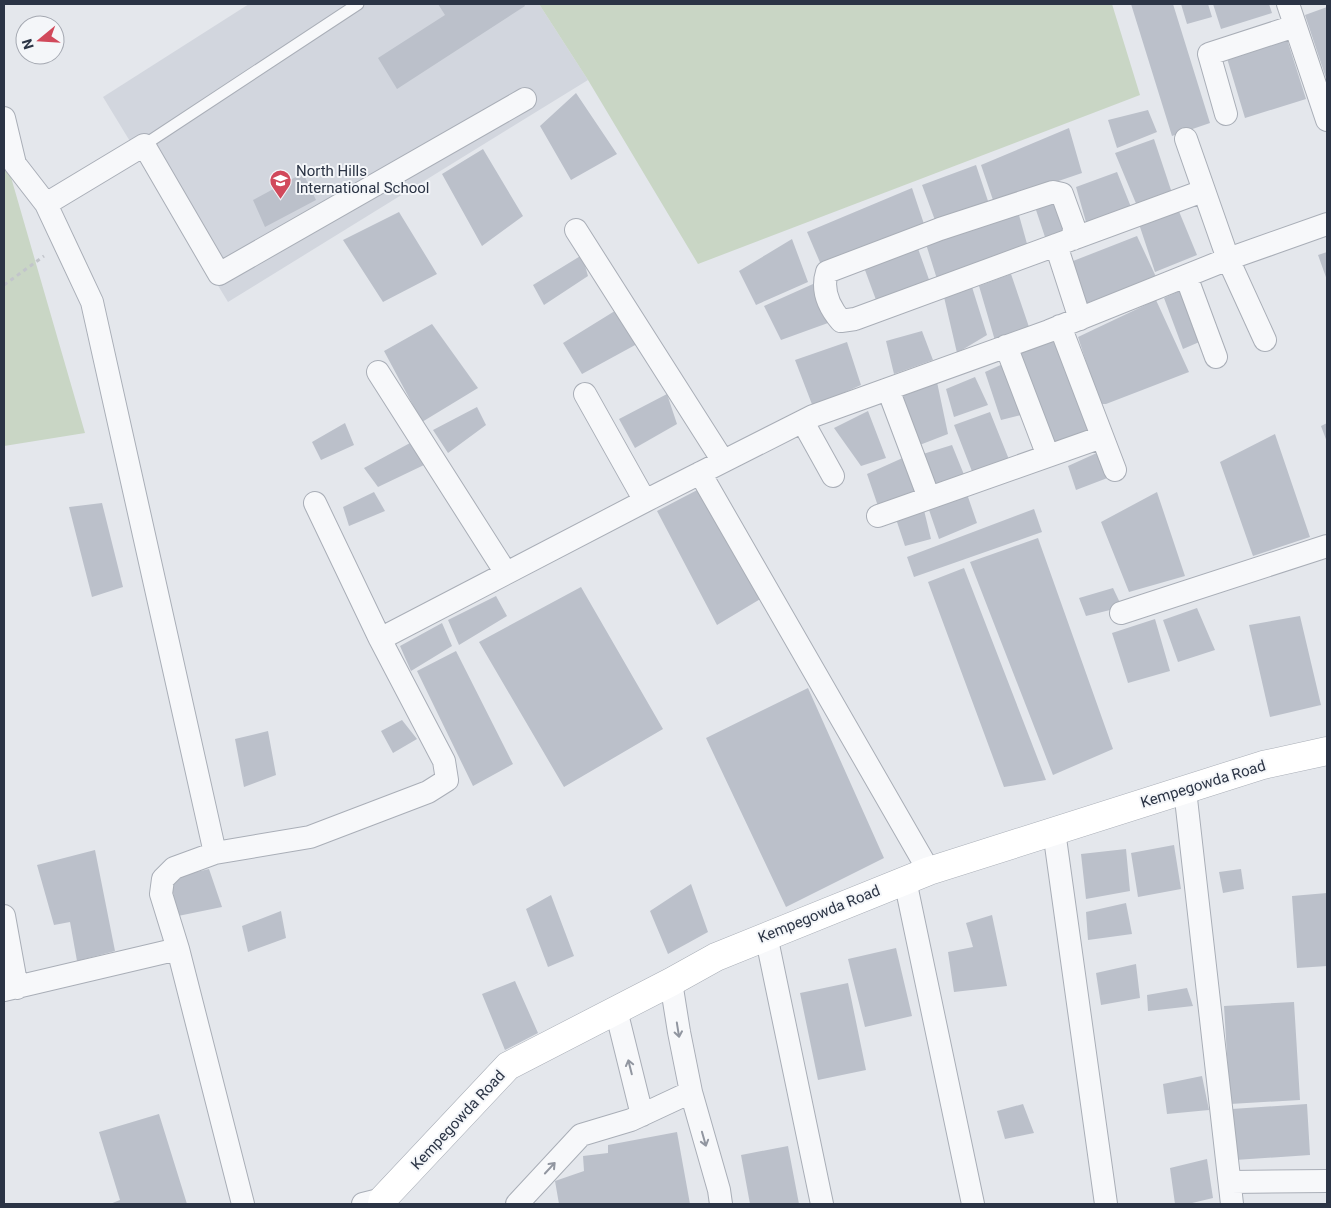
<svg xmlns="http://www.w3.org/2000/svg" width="1331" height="1208" viewBox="0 0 1331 1208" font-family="Roboto,sans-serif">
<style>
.built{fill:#d2d6de}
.green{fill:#c9d6c5}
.building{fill:#bbc0ca}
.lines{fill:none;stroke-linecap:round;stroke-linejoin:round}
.lane-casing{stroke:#a9aeb7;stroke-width:13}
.street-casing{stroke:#a9aeb7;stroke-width:24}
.secondary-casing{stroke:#a9aeb7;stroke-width:29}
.path{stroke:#c2c5cb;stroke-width:3;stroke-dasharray:4 4;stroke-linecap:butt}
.lane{stroke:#f7f8fa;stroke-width:11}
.street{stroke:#f7f8fa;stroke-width:22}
.secondary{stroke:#fff;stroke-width:28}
.oneway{stroke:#9196a0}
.labels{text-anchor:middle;stroke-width:4;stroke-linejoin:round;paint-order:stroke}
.poi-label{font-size:15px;fill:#2b3445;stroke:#f4f6f9;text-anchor:start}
.street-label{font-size:15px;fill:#2b3445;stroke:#f4f6f9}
</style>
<rect width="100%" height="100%" fill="#e4e7ec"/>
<path class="built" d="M249 4H539L588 80 228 302 103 97Z"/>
<path class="green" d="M539 4H1112L1140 95 698 264 588 80Z
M4 153 85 433 4 446Z"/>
<path class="building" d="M438 4H524L525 6 397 89 378 58 445 15Z
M1131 4H1173L1210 123 1172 136Z
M1181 4H1208L1212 17 1187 24Z
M1213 4H1269L1272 13 1221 29Z
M1327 7V81L1305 15Z
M1286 36 1306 99 1245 118 1226 55Z
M576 93 617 154 571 180 540 126Z
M1148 110 1157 132 1117 148 1108 120Z
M1069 128 1082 173 994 203 981 165Z
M1154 139 1174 199 1140 213 1115 153Z
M483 149 523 216 482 246 442 174Z
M976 165 990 207 936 223 922 185Z
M1117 172 1133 212 1088 229 1076 187Z
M303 173 316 200 265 227 253 200Z
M912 188 925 227 822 267 807 232Z
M1055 195 1070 237 1048 246 1034 204Z
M1017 208 1029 251 937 279 925 241Z
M1178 209 1197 255 1155 272 1139 224Z
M399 212 437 274 383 302 343 240Z
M1137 236 1157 279 1081 305 1068 263Z
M792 239 808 282 756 305 739 271Z
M915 240 932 288 879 308 862 262Z
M1327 252V280L1318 255Z
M582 255 588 276 544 305 533 285Z
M1011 274 1029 327 996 344 979 286Z
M813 284 828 323 781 340 764 306Z
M972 287 987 335 957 353 944 297Z
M1184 289 1204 340 1183 349 1164 298Z
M1156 300 1189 372 1106 404H1100L1078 337Z
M618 309 637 344 582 374 563 343Z
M432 324 478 388 422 422 384 351Z
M922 331 933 360 894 374 886 341Z
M1057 334 1091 432 1051 450 1018 354Z
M847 342 861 385 813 407 795 360Z
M1005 363 1025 414 1001 420 985 372Z
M975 377 988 405 954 417 946 389Z
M937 382 948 434 917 446 900 395Z
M667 394 677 424 635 448 619 419Z
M477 407 486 425 448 453 433 430Z
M868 411 886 458 861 466 834 428Z
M990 412 1010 462 973 474 954 425Z
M345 423 354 445 321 460 312 442Z
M1327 423V442L1321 426Z
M1275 434 1310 537 1253 556 1220 462Z
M410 443 424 465 378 487 364 468Z
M952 445 967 482 936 493 923 454Z
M1099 452 1110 477 1076 490 1068 466Z
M907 456 921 494 880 512 867 474Z
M703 487 762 598 717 625 657 511Z
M374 492 385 511 349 526 343 507Z
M1157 492 1185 576 1129 592 1101 522Z
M967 494 977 523 939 539 929 510Z
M102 503 123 587 92 597 69 507Z
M923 506 931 539 905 546 895 516Z
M1034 509 1042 532 914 577 907 557Z
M1038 538 1113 749 1053 775 970 562Z
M964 568 1046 780 1004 787 928 582Z
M581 587 663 729 564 787 479 642Z
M1113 588 1122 607 1086 616 1079 598Z
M496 596 507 616 459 645 448 620Z
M1197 608 1215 650 1178 662 1163 620Z
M1300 616 1321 705 1270 717 1249 625Z
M1155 619 1170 671 1128 683 1112 633Z
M442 623 452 646 411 671 400 646Z
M456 651 513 764 473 786 417 671Z
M808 688 884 858 786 907 706 738Z
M402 720 417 739 393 753 381 731Z
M268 731 276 775 244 787 235 739Z
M1174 845 1181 889 1138 897 1131 853Z
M1126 849 1130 891 1086 899 1081 854Z
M95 850 115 951 77 961 70 922 54 925 37 865Z
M209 869 222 907 178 916 170 878Z
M1241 869 1244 889 1223 893 1219 872Z
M691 884 708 932 668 954 650 911Z
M1327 893V966L1297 968 1292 896Z
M551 895 574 956 548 967 526 909Z
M1126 903 1132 934 1088 940 1086 912Z
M281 911 286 938 248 952 242 926Z
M992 915 1007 986 954 992 948 952 973 947 966 923Z
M896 948 912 1016 865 1027 848 959Z
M1136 964 1140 998 1101 1005 1096 973Z
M515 981 538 1033 505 1050 482 994Z
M848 983 866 1070 818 1080 800 993Z
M1187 988 1193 1006 1148 1011 1147 995Z
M1294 1002 1300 1100 1230 1104 1224 1006Z
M1202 1076 1209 1110 1167 1114 1163 1084Z
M1023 1104 1034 1133 1005 1139 997 1111Z
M1307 1104 1310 1155 1235 1160 1232 1109Z
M159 1114 187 1204H110L120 1200 99 1132Z
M677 1132 690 1204H559L555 1181 584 1171 583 1156 608 1153V1145Z
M788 1146 799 1204H750L741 1155Z
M1207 1159 1213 1198 1188 1204H1175L1170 1168Z"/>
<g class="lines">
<defs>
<path id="lane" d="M144 145 358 4"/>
<path id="street" d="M1288 4 1327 120
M1226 114 1209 54 1295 26
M4 118 15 164 46 204 92 302 215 853 174 868 163 879 161 894 178 949 243 1204
M1186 139 1228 259 1265 340
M46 204 144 145 219 274 525 99
M576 230 723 461
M1073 239 1074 227 1062 194 1053 192 940 229 827 272C821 291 829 307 841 321L855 319 1203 191
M1056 245 1080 319
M1186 276 1216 357
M1060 326 1115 470
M1006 346 1048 456
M378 372 506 573
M888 389 929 498
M585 394 645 501
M803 422 833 476
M700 473 929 871
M878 516 1102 437
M1121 613 1327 546
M380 639 645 501 813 416 1049 331 1228 259 1327 224
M1185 790 1232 1204
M1054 831 1106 1204
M215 853 310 837 428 792 447 780 444 761 380 639 315 503
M905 880 973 1204
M4 916 17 988
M766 935 822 1204
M671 982 679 1032 691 1092 719 1190 721 1204
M4 990 178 949
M616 1010 642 1115
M1231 1182 1327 1181
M363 1204 383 1199
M517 1204 581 1135 631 1120 691 1092"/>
<path id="secondary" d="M382 1204 383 1199 508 1066 671 982 716 957 929 871 1263 765 1327 751"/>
</defs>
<use href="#lane" class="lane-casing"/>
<use href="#street" class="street-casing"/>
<use href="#secondary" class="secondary-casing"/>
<path class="path" d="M4 285 44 256"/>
<use href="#lane" class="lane"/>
<use href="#street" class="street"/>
<use href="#secondary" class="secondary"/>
</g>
<defs><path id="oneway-shaft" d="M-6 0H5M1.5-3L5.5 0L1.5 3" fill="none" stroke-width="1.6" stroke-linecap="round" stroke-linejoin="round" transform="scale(1.25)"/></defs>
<g class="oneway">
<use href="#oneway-shaft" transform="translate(678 1030) rotate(81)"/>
<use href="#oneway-shaft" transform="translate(630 1067) rotate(-104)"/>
<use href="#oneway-shaft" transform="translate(704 1139) rotate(74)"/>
<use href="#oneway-shaft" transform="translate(550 1168) rotate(-47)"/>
</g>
<defs>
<symbol id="school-pin" viewBox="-11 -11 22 30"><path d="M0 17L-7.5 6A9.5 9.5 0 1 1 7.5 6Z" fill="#d1495b" stroke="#f4f6f9"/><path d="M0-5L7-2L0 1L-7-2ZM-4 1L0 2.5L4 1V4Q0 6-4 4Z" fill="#fff"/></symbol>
</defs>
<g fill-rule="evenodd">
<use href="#school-pin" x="268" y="168" width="25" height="34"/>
</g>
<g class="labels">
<g class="poi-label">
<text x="296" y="176">North Hills<tspan x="296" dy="17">International School</tspan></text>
</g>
<g class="street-label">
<text transform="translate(1203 784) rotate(-17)" y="5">Kempegowda Road</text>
<text transform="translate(819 914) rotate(-22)" y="5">Kempegowda Road</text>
<text transform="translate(458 1120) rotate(-47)" y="5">Kempegowda Road</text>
</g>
</g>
<rect width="1331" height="1208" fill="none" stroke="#2b3445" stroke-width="10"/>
<g transform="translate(40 40) rotate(252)"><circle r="24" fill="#f4f6f9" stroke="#a4a8b1"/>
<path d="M0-4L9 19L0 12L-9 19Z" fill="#d1495b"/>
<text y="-8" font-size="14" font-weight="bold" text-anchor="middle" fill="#2b3445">N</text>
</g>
</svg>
